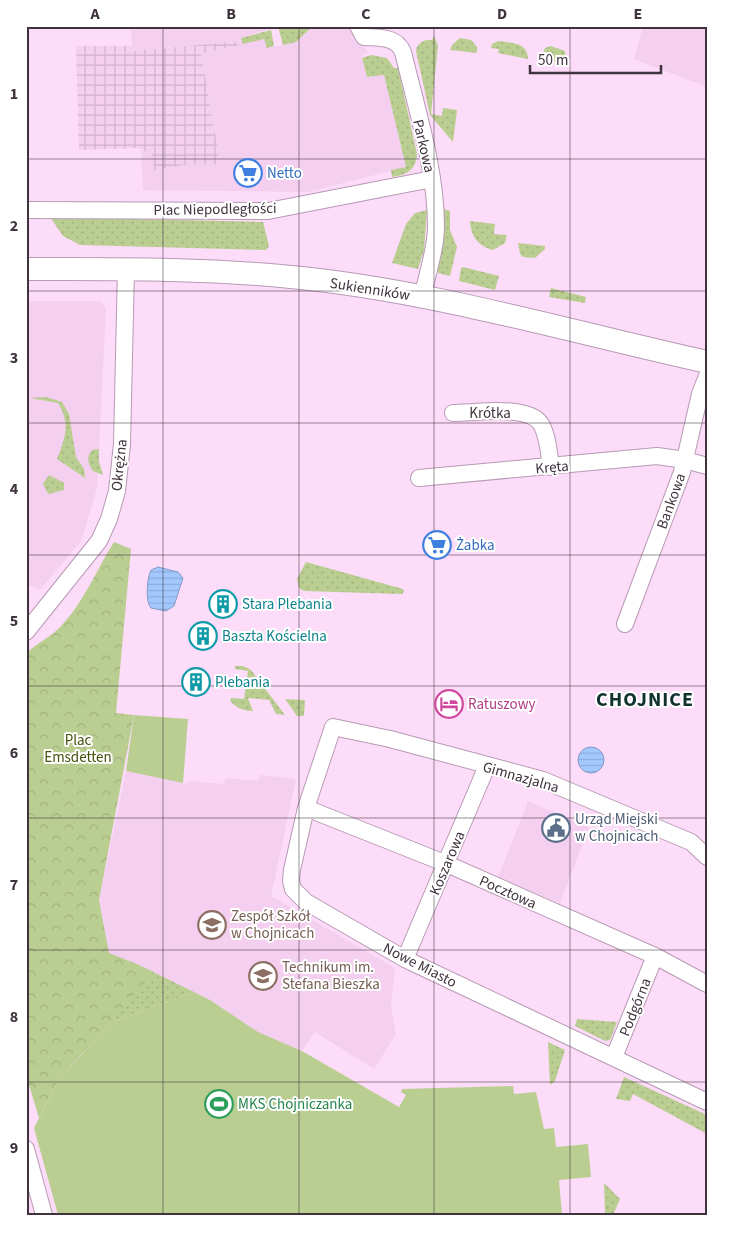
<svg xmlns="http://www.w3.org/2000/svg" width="733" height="1241" viewBox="0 0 733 1241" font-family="'Source Sans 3',sans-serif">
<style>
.built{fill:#f4cff0}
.industrial{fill:url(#industrial-grid)}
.grass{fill:url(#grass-dots)}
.park{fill:url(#park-crowns)}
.garden{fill:#bbce92}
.water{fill:url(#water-rules);stroke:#849bc4}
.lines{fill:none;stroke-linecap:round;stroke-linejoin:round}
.street-casing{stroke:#b79ab4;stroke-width:18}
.secondary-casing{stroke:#b79ab4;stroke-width:24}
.street{stroke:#fff;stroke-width:16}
.secondary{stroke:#fff;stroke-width:22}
.grid{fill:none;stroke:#3f333e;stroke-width:1;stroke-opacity:0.55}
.labels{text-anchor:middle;stroke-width:4;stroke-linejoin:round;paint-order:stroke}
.street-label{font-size:15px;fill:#3f333e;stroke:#fff}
.shop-label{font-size:15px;fill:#366cbe;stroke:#fff;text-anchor:start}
.culture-label{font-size:15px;fill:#0d838f;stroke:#fff;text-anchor:start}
.hotel-label{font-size:15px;fill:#b23c85;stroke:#fff;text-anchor:start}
.park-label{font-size:15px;fill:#42520b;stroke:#fff}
.service-label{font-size:15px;fill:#4e5e75;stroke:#fff;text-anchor:start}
.education-label{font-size:15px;fill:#785e54;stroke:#fff;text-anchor:start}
.leisure-label{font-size:15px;fill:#27864d;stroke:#fff;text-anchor:start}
.district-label{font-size:20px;font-weight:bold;letter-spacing:1px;fill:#11322e;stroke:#fff}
.neatline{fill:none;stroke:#3f333e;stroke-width:2}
.grid-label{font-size:16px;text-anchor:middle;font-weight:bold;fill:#3f333e}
</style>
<defs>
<pattern id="industrial-grid" width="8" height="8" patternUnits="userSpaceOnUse" patternTransform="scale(1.25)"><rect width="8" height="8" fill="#f4cff0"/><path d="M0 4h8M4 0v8" fill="none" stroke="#d2b2cf"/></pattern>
<pattern id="grass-dots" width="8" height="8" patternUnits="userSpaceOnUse" patternTransform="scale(1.25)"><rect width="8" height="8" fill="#bbce92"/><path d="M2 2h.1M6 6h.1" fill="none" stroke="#a2b17f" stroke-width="1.8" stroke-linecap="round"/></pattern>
<pattern id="park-crowns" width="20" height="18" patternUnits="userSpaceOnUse" patternTransform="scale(1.25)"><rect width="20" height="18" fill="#bbce92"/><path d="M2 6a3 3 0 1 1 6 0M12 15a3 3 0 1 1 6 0" fill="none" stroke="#a2b17f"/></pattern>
<pattern id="water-rules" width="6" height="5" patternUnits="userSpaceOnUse" patternTransform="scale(1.25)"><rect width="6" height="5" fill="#a2c8fe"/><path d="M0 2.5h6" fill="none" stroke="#8dacdb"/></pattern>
</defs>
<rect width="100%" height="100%" fill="#fcdcf8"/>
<path class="built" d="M131 26H278L241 38 242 41 132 51Z
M313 26H351L368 53 361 56 367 77 384 74 406 167 308 192 143 190 141 151 151 152 155 170 190 164H218V151L201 54 265 39 267 48 296 42Z
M643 26H707V87L634 59Z
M26 301H100L106 309 97 488 81 541 40 590 26 584Z
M126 771 187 784 189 781 223 784 226 778 259 781 260 775 296 779 271 896 395 968 391 1006 396 1034 374 1069 315 1032 302 1051 258 1032 210 1000 137 964 109 953 99 900Z
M528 801 589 827 560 903 498 878Z"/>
<path class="industrial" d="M242 41 243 44 201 54 218 151V164H190L154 170 151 152 141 151 140 148 79 150 76 46H132L133 51Z"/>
<path class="grass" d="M278 26H313L296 42 283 45Z
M271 30 274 46 267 48 264 39 243 44 241 38Z
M434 36 438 45 431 114 442 116 443 108 457 110 453 142 430 115 416 51C417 43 425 39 432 40Z
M460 38 471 40 477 47V53L450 50 452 45Z
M498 41C511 43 528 42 528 59L498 53 499 49 491 48 492 44Z
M551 46 565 51 567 64 541 60 545 48Z
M371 55 387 58 394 68H398L417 154C416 170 407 175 392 177L391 170 406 167 384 75 367 77 362 58Z
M444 209 450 211V230L457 247 450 276 438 273C436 255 444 230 444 209Z
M427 210 424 250 418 269 392 263 406 224 415 213Z
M50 217 263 222 269 246 266 250 80 245 63 236Z
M470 221 495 224 494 234 507 235 505 243 493 250C478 246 471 237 470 221Z
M518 243 545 246V249L535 258 523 257 520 254Z
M463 267 499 276 495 290 459 281 461 268Z
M551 288 586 297 585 303 549 297Z
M46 397 62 402 69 414 76 457 84 469 85 478 57 459C65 438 71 424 58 403L30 398Z
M99 449V462L103 475 93 471C88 464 86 457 92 450Z
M49 475 64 483V490L48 494 43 484Z
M306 562 403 589 404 591 402 594 304 591 299 588 297 579Z
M235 666H243L251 670 285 715 276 714 269 700 248 698 253 711C243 711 237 708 230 701L231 698 244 699 248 671 235 669Z
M285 699 305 700 304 716H297Z
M109 953 137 964 194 992 110 1023 83 1053Z
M577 1019 617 1022 610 1040 605 1041 575 1026Z
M548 1042 565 1050 555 1081 550 1085Z
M624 1077 707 1115V1134L633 1094 630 1101 616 1099Z
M604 1183 620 1199 613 1215H605Z"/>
<path class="park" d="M114 542 131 549 116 713 134 715 99 900 109 953 154 972 58 1081 39 1118 26 1075V654C35 644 47 639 57 630 83 605 95 572 114 542Z"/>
<path class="garden" d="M134 715 188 719 183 783 126 771Z
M194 992 210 1000 258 1032 302 1051 399 1107 406 1095 401 1092 402 1089 513 1086 514 1094 536 1092 544 1129 554 1128 556 1147 588 1144 591 1177 559 1180 562 1215H58L34 1128 58 1081 110 1023Z"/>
<path class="water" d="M158 567 178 572 183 578 174 606 166 611 151 608C145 602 147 578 151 570Z
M578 760a13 13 0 1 1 26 0a13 13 0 1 1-26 0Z"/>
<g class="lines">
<defs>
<path id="street" d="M358 26 364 37C379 38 396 36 403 52 416 107 436 169 436 226 436 249 427 275 422 298
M26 210 268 211 432 179
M453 413C474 413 528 404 541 424 548 436 549 454 551 467
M419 478 657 456 685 460 707 466
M625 624 682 472 700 394 707 376
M26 632 99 541 109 519 117 491 122 444 126 269
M306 808 447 864 655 956 707 984
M707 857 691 842 543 780 390 739 333 727 306 808 292 870 291 881 293 889 306 902 405 959 707 1102
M405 959 487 766
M614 1057 655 956
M26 1149 44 1215"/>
<path id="secondary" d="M26 269C115 269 203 268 291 277 430 290 571 332 707 362"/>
</defs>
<use href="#street" class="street-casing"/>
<use href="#secondary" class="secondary-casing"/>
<use href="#street" class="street"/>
<use href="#secondary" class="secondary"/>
</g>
<path class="grid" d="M163 26V1215M299 26V1215M434 26V1215M570 26V1215M26 159H707M26 291H707M26 423H707M26 555H707M26 686H707M26 818H707M26 950H707M26 1082H707"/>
<defs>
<symbol id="supermarket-ring" viewBox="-11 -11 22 22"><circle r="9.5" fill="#fff" stroke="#3f7fe0" stroke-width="1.5"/><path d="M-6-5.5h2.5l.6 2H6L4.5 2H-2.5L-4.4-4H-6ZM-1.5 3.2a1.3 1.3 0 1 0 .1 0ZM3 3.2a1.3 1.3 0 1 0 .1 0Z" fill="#3f7fe0"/></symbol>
<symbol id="building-ring" viewBox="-11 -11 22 22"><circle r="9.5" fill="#fff" stroke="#0f9aa8" stroke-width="1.5"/><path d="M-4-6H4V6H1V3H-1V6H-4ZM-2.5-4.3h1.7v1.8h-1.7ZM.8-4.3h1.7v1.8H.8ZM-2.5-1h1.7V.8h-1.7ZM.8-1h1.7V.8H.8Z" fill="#0f9aa8"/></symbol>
<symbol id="hotel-ring" viewBox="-11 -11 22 22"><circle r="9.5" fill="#fff" stroke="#d1479c" stroke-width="1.5"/><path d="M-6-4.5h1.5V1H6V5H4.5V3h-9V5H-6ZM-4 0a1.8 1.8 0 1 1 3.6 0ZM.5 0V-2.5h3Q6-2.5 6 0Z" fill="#d1479c"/></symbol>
<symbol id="civic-ring" viewBox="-11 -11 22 22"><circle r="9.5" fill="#fff" stroke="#5c6f8a" stroke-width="1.5"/><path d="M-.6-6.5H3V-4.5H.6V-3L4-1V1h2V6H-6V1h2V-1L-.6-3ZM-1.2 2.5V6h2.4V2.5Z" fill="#5c6f8a"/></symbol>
<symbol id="school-ring" viewBox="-11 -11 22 22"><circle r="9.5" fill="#fff" stroke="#8d6e63" stroke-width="1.5"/><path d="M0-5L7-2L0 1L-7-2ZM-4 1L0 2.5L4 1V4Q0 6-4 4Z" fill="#8d6e63"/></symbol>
<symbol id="stadium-ring" viewBox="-11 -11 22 22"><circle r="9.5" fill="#fff" stroke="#2e9e5b" stroke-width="1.5"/><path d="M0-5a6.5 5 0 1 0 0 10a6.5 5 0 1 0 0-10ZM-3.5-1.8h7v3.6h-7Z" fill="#2e9e5b"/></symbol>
</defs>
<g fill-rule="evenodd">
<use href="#supermarket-ring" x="232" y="157" width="32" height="32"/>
<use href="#supermarket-ring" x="421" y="529" width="32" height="32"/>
<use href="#building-ring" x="207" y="588" width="32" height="32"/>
<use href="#building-ring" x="187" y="620" width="32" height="32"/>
<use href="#building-ring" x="180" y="666" width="32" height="32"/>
<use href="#hotel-ring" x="433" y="688" width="32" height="32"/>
<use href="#civic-ring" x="540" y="812" width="32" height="32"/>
<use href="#school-ring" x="196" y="909" width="32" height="32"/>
<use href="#school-ring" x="247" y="960" width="32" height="32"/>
<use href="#stadium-ring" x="203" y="1088" width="32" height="32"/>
</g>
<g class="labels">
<g class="street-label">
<text transform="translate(424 146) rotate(77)" y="5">Parkowa</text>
<text transform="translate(215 209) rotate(-1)" y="5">Plac Niepodległości</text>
<text transform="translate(370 289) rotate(9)" y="5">Sukienników</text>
<text x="490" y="418">Krótka</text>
<text transform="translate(119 465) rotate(-84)" y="5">Okrężna</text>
<text transform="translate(552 467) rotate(-5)" y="5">Kręta</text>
<text transform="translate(671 501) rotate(-70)" y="5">Bankowa</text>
<text transform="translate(521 777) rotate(16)" y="5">Gimnazjalna</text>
<text transform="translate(447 863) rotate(-67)" y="5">Koszarowa</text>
<text transform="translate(508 892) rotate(24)" y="5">Pocztowa</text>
<text transform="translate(420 965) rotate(27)" y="5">Nowe Miasto</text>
<text transform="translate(635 1007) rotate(-68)" y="5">Podgórna</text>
</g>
<g class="shop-label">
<text x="267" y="178">Netto</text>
<text x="456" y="550">Żabka</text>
</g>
<g class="culture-label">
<text x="242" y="609">Stara Plebania</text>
<text x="222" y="641">Baszta Kościelna</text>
<text x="215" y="687">Plebania</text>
</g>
<g class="hotel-label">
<text x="468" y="709">Ratuszowy</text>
</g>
<g class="park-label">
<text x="78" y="745">Plac<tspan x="78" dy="17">Emsdetten</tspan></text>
</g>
<g class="service-label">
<text x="575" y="824">Urząd Miejski<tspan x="575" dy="17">w Chojnicach</tspan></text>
</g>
<g class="education-label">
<text x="231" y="921">Zespół Szkół<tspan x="231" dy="17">w Chojnicach</tspan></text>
<text x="282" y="972">Technikum im.<tspan x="282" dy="17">Stefana Bieszka</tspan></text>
</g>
<g class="leisure-label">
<text x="238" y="1109">MKS Chojniczanka</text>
</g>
<g class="district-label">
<text x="645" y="706">CHOJNICE</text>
</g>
</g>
<rect width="733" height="1241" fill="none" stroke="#ffffff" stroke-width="55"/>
<path d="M530 65v8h131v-8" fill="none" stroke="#3f333e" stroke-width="2.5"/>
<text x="538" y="65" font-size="15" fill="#3f333e" stroke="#ffffff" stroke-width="4" paint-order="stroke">50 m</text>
<rect x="28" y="28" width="678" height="1186" class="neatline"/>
<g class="grid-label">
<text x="95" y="19">A</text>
<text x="231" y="19">B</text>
<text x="366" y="19">C</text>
<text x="502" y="19">D</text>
<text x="638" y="19">E</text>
<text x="14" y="99">1</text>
<text x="14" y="231">2</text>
<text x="14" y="363">3</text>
<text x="14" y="494">4</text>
<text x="14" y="626">5</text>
<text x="14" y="758">6</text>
<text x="14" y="890">7</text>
<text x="14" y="1022">8</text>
<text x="14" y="1153">9</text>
</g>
</svg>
